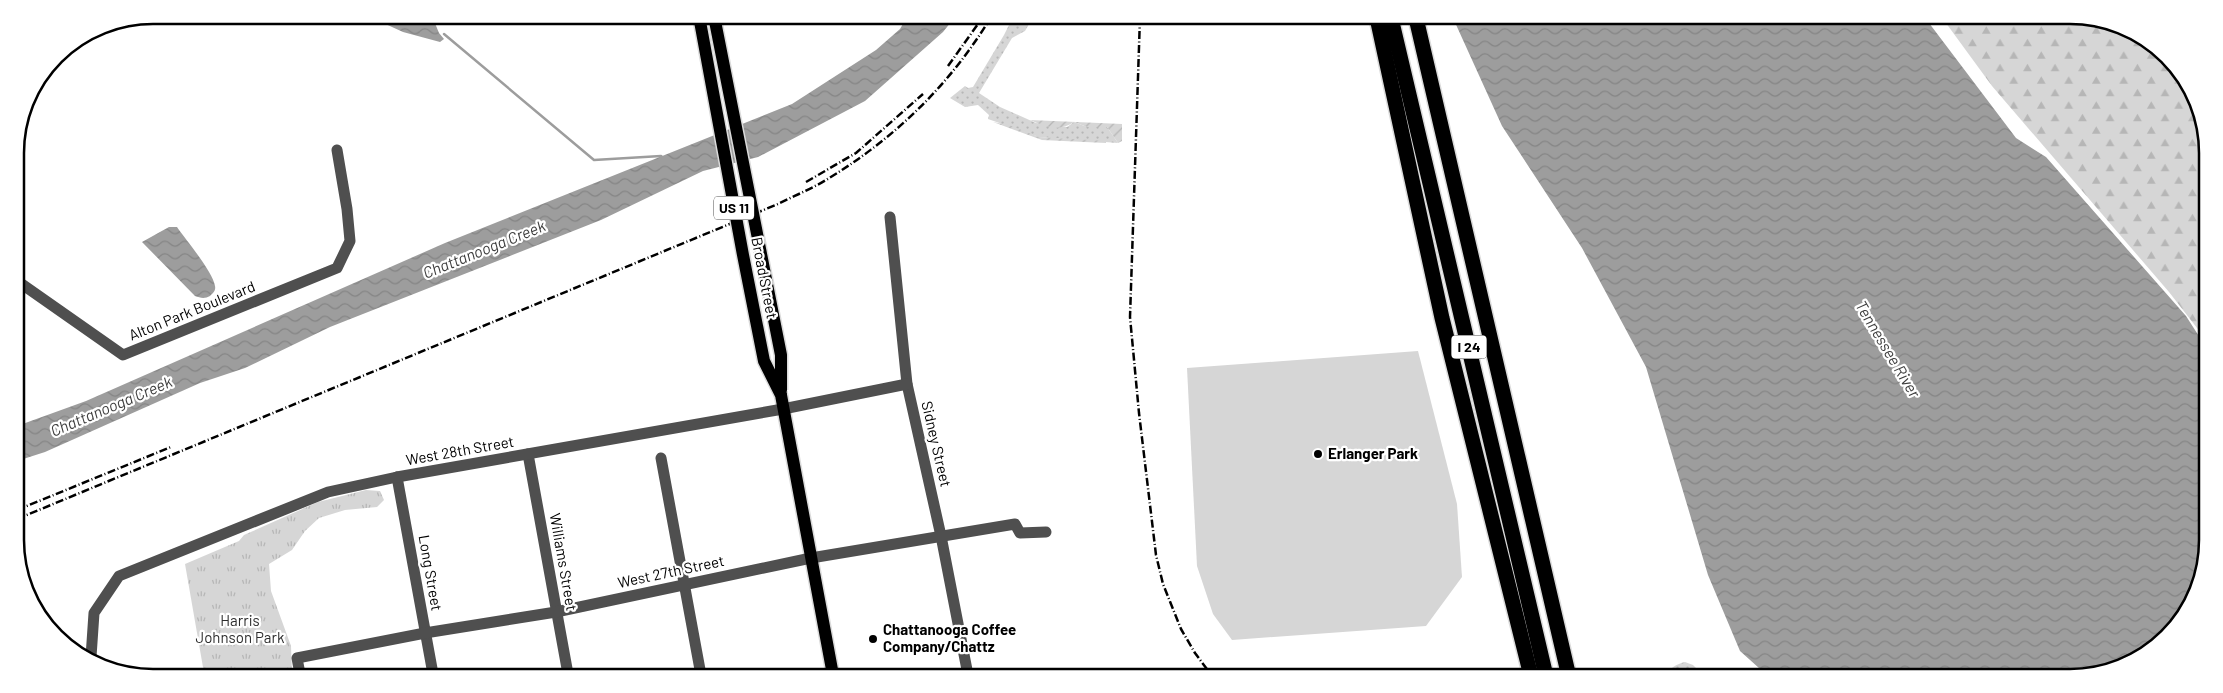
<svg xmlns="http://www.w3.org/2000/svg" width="2223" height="693" font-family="Barlow,sans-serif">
<defs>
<pattern id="grass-dots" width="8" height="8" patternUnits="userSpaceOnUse" patternTransform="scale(1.25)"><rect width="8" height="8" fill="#d6d6d6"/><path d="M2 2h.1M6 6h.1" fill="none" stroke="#b6b6b6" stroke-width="1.8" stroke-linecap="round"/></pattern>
<pattern id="forest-firs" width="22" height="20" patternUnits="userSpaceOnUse" patternTransform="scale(1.25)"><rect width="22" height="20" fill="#d6d6d6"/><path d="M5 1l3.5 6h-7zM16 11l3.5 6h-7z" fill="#b6b6b6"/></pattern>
<pattern id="park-tufts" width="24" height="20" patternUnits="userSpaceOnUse" patternTransform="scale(1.25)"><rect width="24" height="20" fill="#d6d6d6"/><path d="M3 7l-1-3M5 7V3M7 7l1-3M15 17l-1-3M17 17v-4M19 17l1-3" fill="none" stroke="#b6b6b6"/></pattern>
<pattern id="garden-furrows" width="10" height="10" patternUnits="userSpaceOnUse" patternTransform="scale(1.25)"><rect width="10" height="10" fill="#d6d6d6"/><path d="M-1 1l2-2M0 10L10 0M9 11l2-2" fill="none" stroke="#b6b6b6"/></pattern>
<pattern id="water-waves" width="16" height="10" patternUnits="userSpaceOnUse" patternTransform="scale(1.25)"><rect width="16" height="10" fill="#9d9d9d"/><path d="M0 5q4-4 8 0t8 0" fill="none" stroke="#858585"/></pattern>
</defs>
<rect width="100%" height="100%" fill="#fff"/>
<g fill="url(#grass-dots)">
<polygon points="1013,17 1033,17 1025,31 1012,38 979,93 1000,107 1036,123 1067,127 1074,122 1087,127 1107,127 1118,143 1039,137 988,119 989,115 978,105 965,107 950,98 965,86 968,88 973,87 1004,35"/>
<path d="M1685,662L1693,665L1705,677H1666C1668,668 1677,664 1685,662Z"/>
</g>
<polygon fill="url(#forest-firs)" points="1943,19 2106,20 2174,62 2205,126 2204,337 2169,292 1992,86"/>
<polygon fill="url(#park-tufts)" points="366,490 380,491 384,500 377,507 345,510 319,518 305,531 292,550 269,564 271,591 291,646 292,674 204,673 185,564 239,541 244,535 318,502"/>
<g fill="url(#garden-furrows)">
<path d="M1030,120L1122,124V141L1118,143L1107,127H1087L1074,122C1060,132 1046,127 1030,120Z"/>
<polygon points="993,122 1009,125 1039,137 1106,141 1106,143 1042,140"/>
</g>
<polygon fill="#d6d6d6" points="1418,351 1457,504 1462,577 1426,626 1232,640 1213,614 1197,566 1187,368"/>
<g fill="url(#water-waves)">
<polygon points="368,16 432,16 439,33 444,39 440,42 403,32"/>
<polygon points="907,17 955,17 943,32 865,101 758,157 703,171 601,220 330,327 245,368 200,383 45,452 17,461 17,426 86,401 445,243 792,104 876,50 900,29"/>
<polygon points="1453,18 1926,19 2016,138 2046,157 2186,316 2204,344 2203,576 2185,616 2154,649 2079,678 1769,677 1740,651 1708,575 1646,367 1582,248 1502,126"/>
<path d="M169,227H177C186,240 213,272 215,286C216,291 213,293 210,296C205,299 200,298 195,296L142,242Z"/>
</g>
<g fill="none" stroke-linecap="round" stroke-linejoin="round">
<polyline stroke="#9d9d9d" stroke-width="2.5" points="444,34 594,160 661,156 663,158"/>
<g stroke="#dbdbdb" stroke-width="15">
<polyline id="major" points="781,395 833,675"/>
</g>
<g stroke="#dbdbdb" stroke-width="18">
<g id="highway">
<polyline points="1377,18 1442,318 1531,676"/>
<polyline points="1391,18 1546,676"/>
<polyline points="1416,18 1569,677"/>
</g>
</g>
<g stroke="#4f4f4f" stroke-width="11">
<polyline points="491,16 522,19 535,16"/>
<polyline points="890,217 907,384 941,536 968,675"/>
<polyline points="16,280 123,355 337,268 350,241 347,209 337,150"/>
<polyline points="528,454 568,674"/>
<polyline points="661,458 701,675"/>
<polyline points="397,477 433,674"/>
<polyline points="91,657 94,613 119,576 328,492 397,477 783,409 907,384"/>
<polyline points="300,674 297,658 425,633 556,612 811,558 1015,524 1020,533 1046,532"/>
</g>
<use href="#major" stroke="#000" stroke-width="12"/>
<use href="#highway" stroke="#000" stroke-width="15"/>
<g stroke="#000" stroke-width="2.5" stroke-dasharray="8 2.5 1 2.5" stroke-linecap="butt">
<polyline points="1140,17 1130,317 1139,413 1156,555 1163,584 1181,629 1195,653 1212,676"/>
<polyline points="948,66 983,17"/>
<polyline points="806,182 856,153 923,94"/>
<polyline points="17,510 171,447"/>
<path d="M17,519L778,204C794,196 811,189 826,180C894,139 950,85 991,17"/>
</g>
<g stroke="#dbdbdb" stroke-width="15" stroke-linecap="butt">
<g id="major-bridge">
<polyline points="699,16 743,255 764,361 781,395"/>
<polyline points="714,16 781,355 781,390"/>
</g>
</g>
<use href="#major-bridge" stroke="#000" stroke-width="12"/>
</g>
<g fill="#000" stroke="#fff" stroke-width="2">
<circle cx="1318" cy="454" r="5"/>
<circle cx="873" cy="639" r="5"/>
</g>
<g text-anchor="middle" stroke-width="4.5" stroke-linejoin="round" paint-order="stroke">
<g fill="#fff" stroke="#4c4c4c" stroke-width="1">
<rect x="714" y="196.5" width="40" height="23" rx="4"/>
<rect x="1451.5" y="335.5" width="35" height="23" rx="4"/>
</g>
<g font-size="14" font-weight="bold" fill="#000">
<text x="734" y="213">US 11</text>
<text x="1469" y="352">I 24</text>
</g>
<g font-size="15" fill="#000" stroke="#fff">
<text transform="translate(764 278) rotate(79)" y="5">Broad Street</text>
<text transform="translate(192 311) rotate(-22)" y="5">Alton Park Boulevard</text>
<text transform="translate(936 444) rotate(77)" y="5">Sidney Street</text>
<text transform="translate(460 451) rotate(-10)" y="5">West 28th Street</text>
<text transform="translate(563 562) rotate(80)" y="5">Williams Street</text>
<text transform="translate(671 572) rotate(-12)" y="5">West 27th Street</text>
<text transform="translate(430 573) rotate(80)" y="5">Long Street</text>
</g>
<g font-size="15" font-weight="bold" fill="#000" stroke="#fff" text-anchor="start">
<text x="1328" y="459">Erlanger Park</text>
<text x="883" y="635">Chattanooga Coffee<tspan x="883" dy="17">Company/Chattz</tspan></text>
</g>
<g font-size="15" fill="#2d2d2d" stroke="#fff">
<text x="240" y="626">Harris<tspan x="240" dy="17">Johnson Park</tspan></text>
</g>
<g font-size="16" font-style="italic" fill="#3e3e3e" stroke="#fff">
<text transform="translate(484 249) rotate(-22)" y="6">Chattanooga Creek</text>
<text transform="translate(1888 349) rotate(59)" y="6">Tennessee River</text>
<text transform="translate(111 406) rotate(-23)" y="6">Chattanooga Creek</text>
</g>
</g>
<path d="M0 0H2223V693H0ZM153 24H2070A129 129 0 0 1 2199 153V540A129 129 0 0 1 2070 669H153A129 129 0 0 1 24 540V153A129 129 0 0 1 153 24Z" fill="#fff" fill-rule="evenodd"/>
<path fill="none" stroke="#000" stroke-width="2.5" d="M153 24H2070A129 129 0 0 1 2199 153V540A129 129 0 0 1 2070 669H153A129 129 0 0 1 24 540V153A129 129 0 0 1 153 24Z"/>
</svg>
